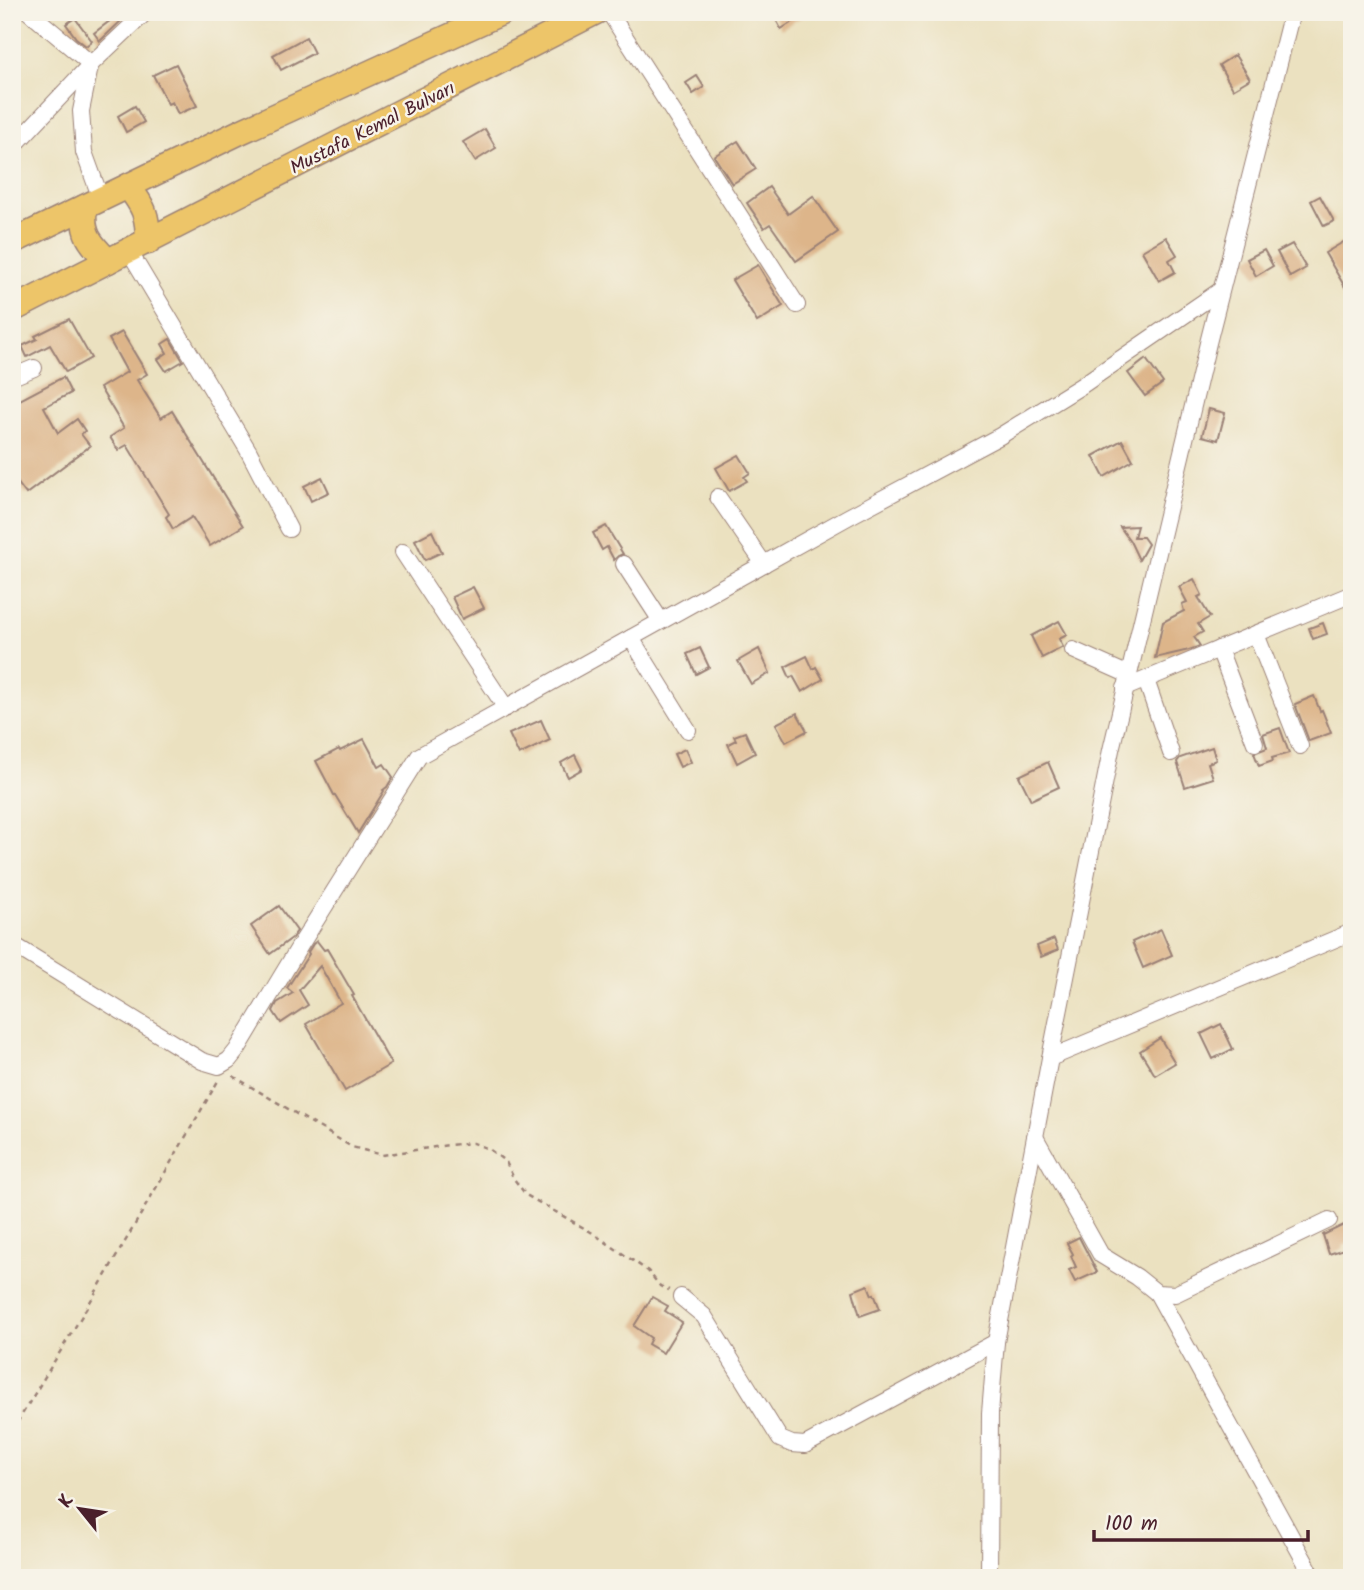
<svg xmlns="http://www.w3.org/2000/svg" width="1364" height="1590" font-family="Kalam,sans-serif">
<rect width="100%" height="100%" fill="#f7f3e8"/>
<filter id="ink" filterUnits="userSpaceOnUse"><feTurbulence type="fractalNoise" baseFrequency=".0143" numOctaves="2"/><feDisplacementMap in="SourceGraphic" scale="14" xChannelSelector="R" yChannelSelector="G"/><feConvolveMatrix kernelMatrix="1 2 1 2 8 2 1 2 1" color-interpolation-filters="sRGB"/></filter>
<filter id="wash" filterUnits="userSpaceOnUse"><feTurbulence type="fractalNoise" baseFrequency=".00686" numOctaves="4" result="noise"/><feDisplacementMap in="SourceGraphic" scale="28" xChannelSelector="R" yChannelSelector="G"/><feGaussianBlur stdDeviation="1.57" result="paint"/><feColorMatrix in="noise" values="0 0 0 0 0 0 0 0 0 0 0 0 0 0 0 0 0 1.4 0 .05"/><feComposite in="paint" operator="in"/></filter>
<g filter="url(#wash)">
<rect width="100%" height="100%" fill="#ebe1c0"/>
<g id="blocks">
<g fill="#ddb58a">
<polygon points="772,12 809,12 781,29"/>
<polygon points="119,14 123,19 100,41 94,33"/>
<polygon points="75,18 92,41 86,46 76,38 66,24"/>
<polygon points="306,37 314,53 281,70 273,55"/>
<polygon points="1235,55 1250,79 1233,89 1219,65"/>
<polygon points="176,64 197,106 178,114 172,102 168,104 153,75"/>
<polygon points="697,76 704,87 693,94 686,83"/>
<polygon points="135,106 144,122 126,132 118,116"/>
<polygon points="485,129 496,148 475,161 463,142"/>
<polygon points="738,141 756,169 732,184 714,156"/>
<polygon points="769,187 788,214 813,196 838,232 796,261 770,224 764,228 747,203"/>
<polygon points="1320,196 1334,221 1324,226 1311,201"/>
<polygon points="1166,237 1177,255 1169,260 1175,272 1159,281 1142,251"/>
<polygon points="1345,241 1352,252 1352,299 1325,253"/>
<polygon points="1292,244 1306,268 1290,277 1277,252"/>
<polygon points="1264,250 1273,266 1256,276 1247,259"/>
<polygon points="758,265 783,306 757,322 732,280"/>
<polygon points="69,319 91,358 66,372 50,345 27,357 22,346 37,339 35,336"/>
<polygon points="122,332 147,374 137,380 161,418 172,411 243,526 210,546 192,517 173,529 166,517 169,514 127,445 118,450 110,437 124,428 100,388 127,372 109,339"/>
<polygon points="170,339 183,361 166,371 158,359 167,353 162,344"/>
<polygon points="1146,359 1163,383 1145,396 1128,373"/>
<polygon points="63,377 71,393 44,407 58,433 77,419 85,431 81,434 90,446 26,494 12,475 12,439 18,435 12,424 12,404"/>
<polygon points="1209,409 1225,413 1218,440 1202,436"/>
<polygon points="1122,440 1133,460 1104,477 1093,456"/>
<polygon points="739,455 750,473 744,477 747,481 729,491 716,468"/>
<polygon points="322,477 329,492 311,501 304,486"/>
<polygon points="606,526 623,554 618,556 614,560 607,547 602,550 593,533"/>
<polygon points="1137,526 1134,537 1143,537 1148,544 1139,560 1130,541 1120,527"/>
<polygon points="432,531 442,552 425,560 415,540"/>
<polygon points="1194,579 1202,595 1198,597 1210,617 1198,624 1203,632 1194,637 1200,646 1189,650 1155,658 1163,622 1184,611 1182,604 1187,602 1179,587"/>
<polygon points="473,587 484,608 462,619 452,597"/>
<polygon points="1059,621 1067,635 1059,639 1063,647 1042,658 1031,636"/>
<polygon points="1323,623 1327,634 1313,639 1309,628"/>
<polygon points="700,648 709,667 696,674 687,654"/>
<polygon points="759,649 770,673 751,684 738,661"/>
<polygon points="807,656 813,669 816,667 823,679 802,692 793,676 790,678 785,667"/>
<polygon points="1314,696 1320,711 1322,710 1331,733 1309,741 1295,704"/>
<polygon points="797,713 807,731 786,742 776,724"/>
<polygon points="541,720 550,740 519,755 509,734"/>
<polygon points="1280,728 1289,753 1272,758 1273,761 1259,766 1254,753 1267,748 1263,734"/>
<polygon points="745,732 755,753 737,763 728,744 736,740 734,736"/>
<polygon points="364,739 379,767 384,764 393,777 387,787 383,790 384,791 358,833 335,795 334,795 316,761 339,749 340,751"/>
<polygon points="1212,747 1216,760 1208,763 1213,778 1185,787 1177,762 1180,758"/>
<polygon points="685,749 691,762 680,767 674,754"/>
<polygon points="575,755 582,769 568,777 561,763"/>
<polygon points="1048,762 1059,787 1031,800 1019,776"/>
<polygon points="279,906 297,931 292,938 270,954 251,926"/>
<polygon points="1161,929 1172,955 1143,968 1132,942"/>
<polygon points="1054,939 1058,950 1041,957 1037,946"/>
<polygon points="317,941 324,950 327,949 354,995 352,996 391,1064 345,1091 306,1024 341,1003 320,966 299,990 308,1005 281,1023 273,1011 277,1003 293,993 287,988 309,954 308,952 313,944"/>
<polygon points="1221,1024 1233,1049 1213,1059 1201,1034"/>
<polygon points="1160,1038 1175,1063 1155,1075 1140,1051"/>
<polygon points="1352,1221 1352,1242 1343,1246 1344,1249 1329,1254 1323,1235"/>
<polygon points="1079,1237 1097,1272 1075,1282 1069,1270 1076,1267 1071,1256 1073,1254 1067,1243"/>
<polygon points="868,1285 872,1295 874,1294 880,1309 860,1316 853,1291"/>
<polygon points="652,1297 668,1306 665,1311 682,1322 663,1353 648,1344 651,1338 634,1326"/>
</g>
</g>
</g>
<g filter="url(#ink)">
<use href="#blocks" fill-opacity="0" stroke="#9a8076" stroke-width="2"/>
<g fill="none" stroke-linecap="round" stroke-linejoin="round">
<g stroke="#9a8076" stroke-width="18">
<g id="minor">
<polyline points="29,12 91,64"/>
<polyline points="609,12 797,305"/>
<polyline points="90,67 81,111 84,152 101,199"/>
<polyline points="12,148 91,64 146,12"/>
<polyline points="129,251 248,450 289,529"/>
<polyline points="12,377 34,368"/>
<polyline points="718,497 764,564"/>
<polyline points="403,552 506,708"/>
<polyline points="624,564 661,621"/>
<polyline points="1256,634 1300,746"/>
<polyline points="631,638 688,730"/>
<polyline points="1219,649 1255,743"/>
<polyline points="1073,650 1129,675"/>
<polyline points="1146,680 1171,753"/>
<polyline points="1125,688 1352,594"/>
<polyline points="12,944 202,1061 219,1066 229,1060 237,1050 301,944 419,756 848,517 1000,436 1081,386 1221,290"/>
<polyline points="1050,1058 1111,750 1208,343 1292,12"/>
<polyline points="1035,1137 1101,1255 1137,1277 1157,1293 1175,1294 1329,1220"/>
<polyline points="1157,1293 1314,1578"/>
<polyline points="681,1297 704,1316 780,1439 792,1444 805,1445 996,1342 990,1413 989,1578"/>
<polyline points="996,1342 1050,1058 1352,932"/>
</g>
</g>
<g stroke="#9a8076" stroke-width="27">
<g id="highway">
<path d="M128,186C144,207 148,215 148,242"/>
<path d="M85,207C81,233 90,243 108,261"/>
<polyline points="12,242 240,132 503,12"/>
<polyline points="12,310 596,12"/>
</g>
</g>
<g stroke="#9a8076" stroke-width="2.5" stroke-dasharray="5 5" stroke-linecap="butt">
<polyline points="233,1076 352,1147 382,1155 449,1145 473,1143 489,1149 506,1162 514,1179 526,1195 591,1232 648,1271 660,1286 669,1290"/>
<polyline points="12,1431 86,1309 218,1081"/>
</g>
<use href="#minor" stroke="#fff" stroke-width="16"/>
<use href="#highway" stroke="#edc569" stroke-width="24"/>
</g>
</g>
<g text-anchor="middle" stroke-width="5" stroke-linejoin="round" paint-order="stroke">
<g font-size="19" fill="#4a1f2b" stroke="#f7f3e8">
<text transform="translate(372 127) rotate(-27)" y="7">Mustafa Kemal Bulvarı</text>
</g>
</g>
<rect width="1364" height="1590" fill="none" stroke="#f7f3e8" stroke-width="42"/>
<g transform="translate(80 1509) rotate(300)" stroke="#f7f3e8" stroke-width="5" paint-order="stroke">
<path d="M0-5L12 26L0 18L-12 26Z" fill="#4a1f2b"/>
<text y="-10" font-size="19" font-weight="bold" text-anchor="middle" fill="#4a1f2b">K</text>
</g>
<path d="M1094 1530v10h214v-10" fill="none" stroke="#4a1f2b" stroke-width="3.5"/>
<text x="1105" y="1530" font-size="21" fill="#4a1f2b" stroke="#f7f3e8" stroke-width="5" paint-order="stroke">100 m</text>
</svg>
